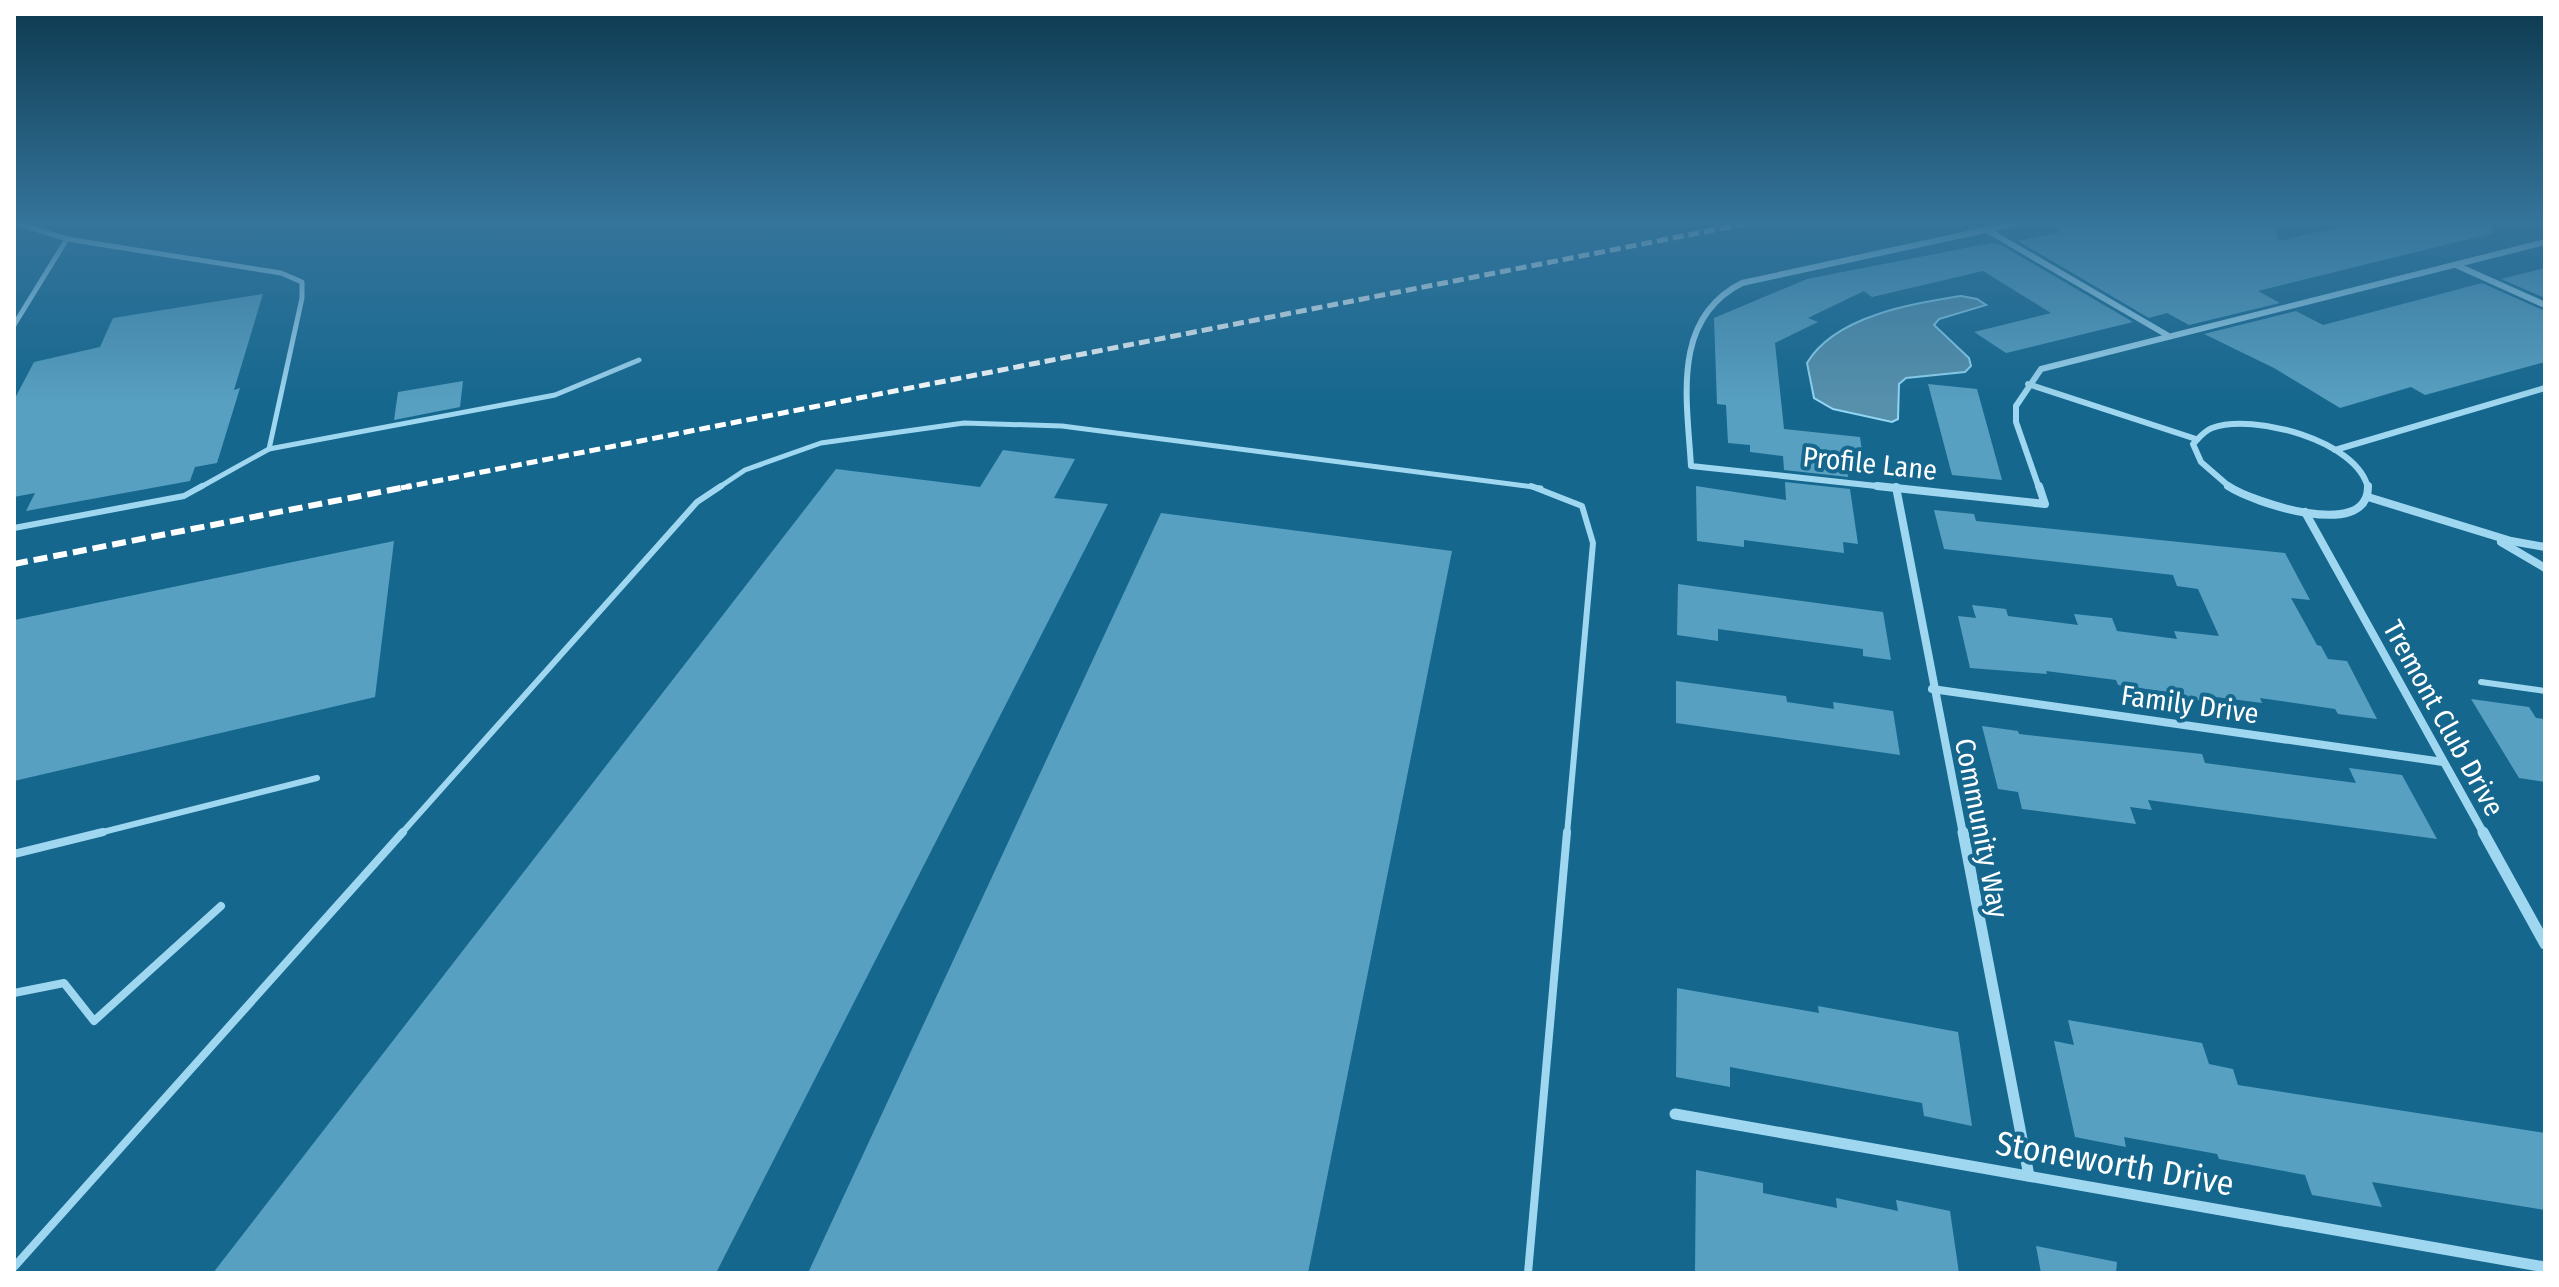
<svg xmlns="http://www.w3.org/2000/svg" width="2559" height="1287" font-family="'Fira Sans Condensed',sans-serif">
<rect width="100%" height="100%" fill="#15678e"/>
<path fill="#5690ab" stroke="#92d6f3" stroke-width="2" d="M1961,296L1977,299L1986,305L1939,319L1934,325L1969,358L1971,366L1965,372L1906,378L1899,384L1898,419L1892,422L1833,409L1814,398L1807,363C1835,316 1911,304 1961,296Z"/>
<g fill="#58a0c1">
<polygon points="2047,224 2276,224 2278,241 2355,224 2492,224 2493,233 2258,291 2280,303 2189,325 2167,313 2149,318 2018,241 2061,232"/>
<polygon points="1991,243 2001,245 2133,322 2006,353 1974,332 2051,313 1983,271 1872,297 1864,291 1808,318 1818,322 1775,343 1784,429 1860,437 1864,465 1846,463 1848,477 1784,470 1783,456 1750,452 1750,445 1728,443 1726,405 1717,404 1714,318 1807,279"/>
<polygon points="2545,268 2545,298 2501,279"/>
<polygon points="2482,283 2545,311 2545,362 2425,395 2411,387 2340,408 2274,368 2204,334 2296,311 2323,325"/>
<polygon points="263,294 234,390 240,388 217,463 195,467 190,481 26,511 35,493 14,497 14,400 34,362 100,347 113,318"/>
<polygon points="463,381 460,407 394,420 398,392"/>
<polygon points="1928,384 1977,389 2002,480 1952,475"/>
<polygon points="1003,450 1075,459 1054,498 1108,504 716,1273 213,1273 836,469 980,487"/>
<polygon points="1785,482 1850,489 1858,544 1843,542 1844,553 1744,540 1744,547 1697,541 1696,486 1786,500"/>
<polygon points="1934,510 1974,514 1976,521 2285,553 2310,600 2291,598 2317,645 2321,646 2328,659 2347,661 2377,719 2338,714 2335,709 2260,698 2262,703 2216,697 2218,703 2183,698 2182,694 2118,685 2116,680 2046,671 2047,674 1970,668 1958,616 1976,618 1972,605 2006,609 2008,616 2078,625 2074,614 2112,618 2117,631 2177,639 2174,631 2219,636 2198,589 2177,586 2173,575 1944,549"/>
<polygon points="1161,513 1452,551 1308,1273 808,1273"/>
<polygon points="394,541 375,697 14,781 14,620"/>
<polygon points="1678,584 1883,612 1891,660 1863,656 1863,649 1718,629 1718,641 1677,635"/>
<polygon points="1676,681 1786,696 1787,702 1834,709 1833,702 1893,711 1900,755 1676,723"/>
<polygon points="2471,699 2529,707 2536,718 2545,719 2545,782 2519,778"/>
<polygon points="1982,726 2018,731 2019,734 2202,754 2205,763 2356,783 2349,768 2402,775 2437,839 2148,800 2152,810 2130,807 2136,824 2022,809 2018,792 1998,789"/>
<polygon points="1677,988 1819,1013 1818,1006 1958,1032 1972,1126 1924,1116 1922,1103 1730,1067 1730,1087 1676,1077"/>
<polygon points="2068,1020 2202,1043 2209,1064 2233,1069 2238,1085 2545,1133 2545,1210 2372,1182 2382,1207 2312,1195 2305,1175 2219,1159 2217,1154 2124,1137 2126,1147 2075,1137 2054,1041 2074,1045"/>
<polygon points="1696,1170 1763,1183 1763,1193 1837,1208 1836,1198 1898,1211 1896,1200 1950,1211 1959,1273 1695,1273"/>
<polygon points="2036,1246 2117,1262 2116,1273 2041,1273"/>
</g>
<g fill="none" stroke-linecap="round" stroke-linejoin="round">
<g stroke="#a0d7f0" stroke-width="5">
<polyline points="67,239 281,273 302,282 302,298 269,449 555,395 639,360"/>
<polyline points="14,325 67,239 19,224"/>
<polyline points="199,488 269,449"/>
<polyline points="718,488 745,470 821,443 964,423 1062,426 1541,488"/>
</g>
<g stroke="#a0d7f0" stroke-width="6">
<polyline points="1531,486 1582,506 1593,543 1567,834"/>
<polyline points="14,528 184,496 202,486"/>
<polyline points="2481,682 2545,691"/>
<polyline points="95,834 317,778"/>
<polyline points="401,834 697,502 721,486"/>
</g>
<g stroke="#a0d7f0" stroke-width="8">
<polyline points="14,854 103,832"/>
<polyline points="14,993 64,983 94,1021 221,906"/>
<polyline points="14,1267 403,832"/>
<polyline points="1528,1273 1567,832"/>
</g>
<g stroke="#a0d7f0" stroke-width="6">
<polyline points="1987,230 2167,335"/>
<polyline points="2456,265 2545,305"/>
<polyline points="2028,384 2196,439"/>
<polyline points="2335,450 2545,388"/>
<path d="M1895,488L1691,466C1687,399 1671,319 1742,283L2013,224"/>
<polyline points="2039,488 2016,422 2016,406 2041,369 2545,242"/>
<path d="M2231,488L2201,462L2193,444C2199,438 2204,431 2212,428C2253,413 2357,440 2368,488"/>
</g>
<g stroke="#a0d7f0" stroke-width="8">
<polyline points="1877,486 2045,504 2039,486"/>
<path d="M2228,486C2252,502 2369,542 2368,486"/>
<polyline points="1896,487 1963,834"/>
<polyline points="2368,497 2511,541 2545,547"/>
<polyline points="2305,512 2484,834"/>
<polyline points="2501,542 2545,568"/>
<polyline points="1932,689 2443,762"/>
</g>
<g stroke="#a0d7f0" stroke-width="11">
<polyline points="1963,832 2029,1176"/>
<polyline points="2483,832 2545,944"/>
<polyline points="1675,1114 2545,1267"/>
</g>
<polyline stroke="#fff" stroke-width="5" stroke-dasharray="11 5" stroke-linecap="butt" points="401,488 1744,224"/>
<polyline stroke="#fff" stroke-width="6" stroke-dasharray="14 6" stroke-linecap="butt" points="14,564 411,486"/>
</g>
<linearGradient id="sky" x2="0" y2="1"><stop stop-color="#0c394e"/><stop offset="0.55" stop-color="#35749b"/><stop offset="1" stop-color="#35749b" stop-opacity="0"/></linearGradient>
<rect width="2559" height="404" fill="url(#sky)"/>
<g text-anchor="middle" stroke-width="8" stroke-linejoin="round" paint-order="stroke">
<g font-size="28" fill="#fff" stroke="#15678e">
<text transform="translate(1870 463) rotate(6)" y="10">Profile Lane</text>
<text transform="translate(2190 704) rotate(8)" y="10">Family Drive</text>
<text transform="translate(2444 718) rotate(61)" y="10">Tremont Club Drive</text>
<text transform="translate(1982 828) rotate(79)" y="10">Community Way</text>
</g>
<g font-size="34" fill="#fff" stroke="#15678e">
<text transform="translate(2115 1163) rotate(10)" y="12">Stoneworth Drive</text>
</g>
</g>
<rect width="2559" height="1287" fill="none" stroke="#ffffff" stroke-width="32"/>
</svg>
